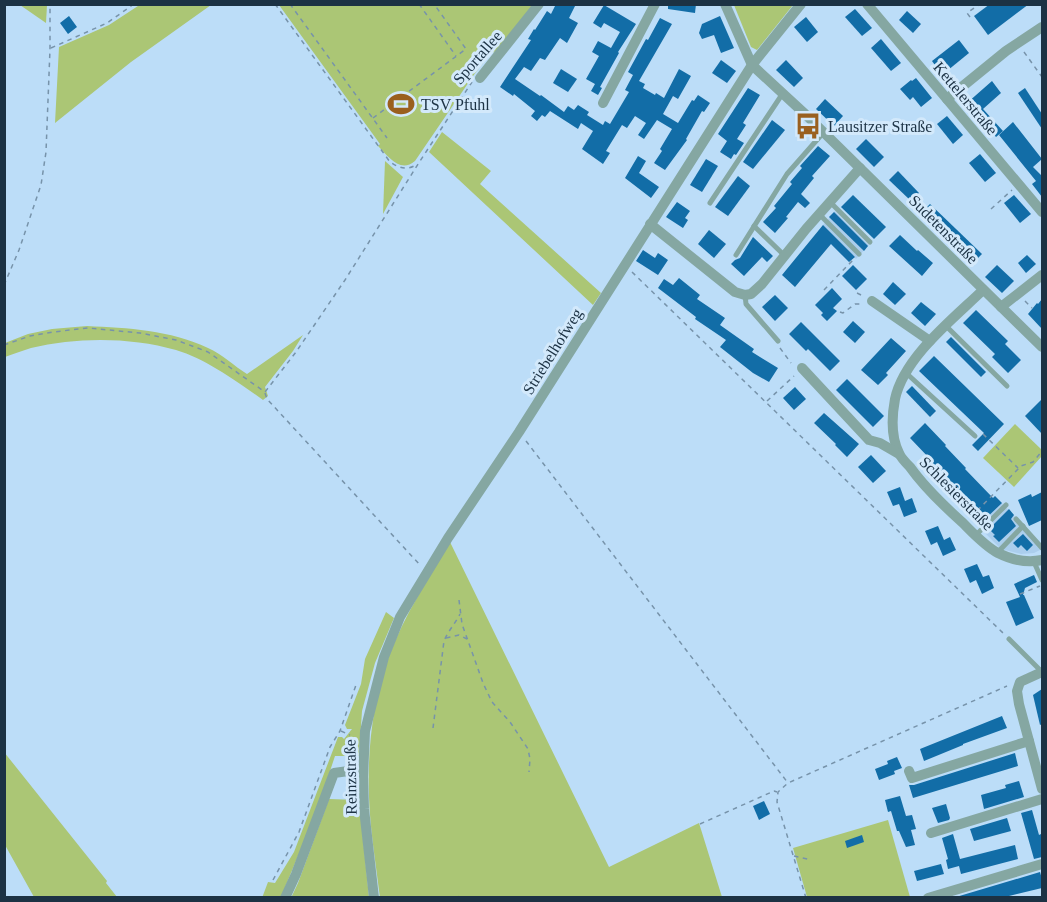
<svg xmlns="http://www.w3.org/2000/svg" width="1047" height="902" font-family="'Times New Roman',serif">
<rect width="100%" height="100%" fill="#bcddf8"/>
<g fill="#abceed">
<polygon points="835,211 869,245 856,259 854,257 849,262 818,231"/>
<polygon points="995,496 1042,545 1042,549 1034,553 1021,554 1001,549 972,520"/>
</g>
<g fill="#abc675">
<polygon points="141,4 211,5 131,62 55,123 59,47 109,25"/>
<polygon points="20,5 47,5 46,23"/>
<path d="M279,5H534L500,49L490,54L473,76L415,161C400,174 388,156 378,146L380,144Z"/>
<polygon points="734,5 793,5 757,50 751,47"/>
<polygon points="442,132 491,171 480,184 601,293 593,305 429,152"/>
<polygon points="385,161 403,177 383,214"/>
<path d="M87,326C128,328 170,330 208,348C222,354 234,366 247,374L303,335L293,351L265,387L268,396L263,400C238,382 206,359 176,350C130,337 77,337 31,348C22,351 13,354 5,357V343L28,334L52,329Z"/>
<polygon points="1015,424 1042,450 1042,456 1014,487 983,458"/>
<path d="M450,542L609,867L699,823L722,897L380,898C376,864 370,830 369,797C367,751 373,699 389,656C404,616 428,579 450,542Z"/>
<polygon points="386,612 394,618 375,663 362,711 359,756 335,756 317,810 281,897 262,898 268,882 275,883 294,852 338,737 342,737 344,739 352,729 347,729 345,725 361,684 365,659"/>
<polygon points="4,752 107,881 106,883 117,897 34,897 5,845"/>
<polygon points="329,799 359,800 369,897 291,898 298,883"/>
<polygon points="888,820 910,897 807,897 793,848"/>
</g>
<g fill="#126da7">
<polygon points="556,4 576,4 569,18 578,23 567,43 560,38 545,60 540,58 531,71 524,67 515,79 540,96 541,95 564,112 568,106 574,110 578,105 589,112 587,115 603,125 605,121 610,124 629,92 625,90 633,75 628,72 646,39 648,40 660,18 672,24 639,81 645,84 643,88 655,95 656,93 664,98 679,69 691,76 678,99 673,96 663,114 678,123 692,100 694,101 698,95 710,103 704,112 702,111 686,139 687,140 665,170 654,163 662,151 660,149 672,129 657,120 644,139 638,135 646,123 635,116 627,128 622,125 606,151 610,153 603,164 582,149 593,131 581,123 578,129 550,111 545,117 542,115 537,121 531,116 535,111 514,94 513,96 500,87 531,40 528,39 534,29 535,30 547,11 551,14"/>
<polygon points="668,4 696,4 695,13 668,9"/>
<polygon points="990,4 1029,4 988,35 974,16"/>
<polygon points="604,5 636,24 618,52 619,53 600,87 602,88 598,95 591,91 595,84 586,79 599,56 592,52 598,41 611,48 620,32 604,23 601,28 593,23"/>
<polygon points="855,9 872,28 862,36 845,17"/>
<polygon points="907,11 921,24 913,33 899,20"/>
<polygon points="69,16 77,27 68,34 60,23"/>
<polygon points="720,16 734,48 721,53 714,35 702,39 699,33 702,24"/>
<polygon points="806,17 818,32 807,42 794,27"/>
<polygon points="881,39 901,63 891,71 871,48"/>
<polygon points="959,40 969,53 942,75 932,61"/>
<polygon points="721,60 736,71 727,83 712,73"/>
<polygon points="786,60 803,78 794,87 776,70"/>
<polygon points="561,69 577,79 568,92 553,83"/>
<polygon points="916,78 932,98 921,107 913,97 910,100 900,89 911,80 912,81"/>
<polygon points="992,81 1001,93 983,109 1003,131 996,137 967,103"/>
<polygon points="748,88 760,95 743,123 746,125 737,139 744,143 736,155 734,154 731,159 720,152 727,141 718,134"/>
<polygon points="1025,88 1042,114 1042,129 1018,93"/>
<polygon points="825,99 843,116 834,126 816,109"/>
<polygon points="947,116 963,135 953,144 937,124"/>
<polygon points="772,120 785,130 753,169 743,162"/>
<polygon points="1013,122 1042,159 1033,167 1042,176 1042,175 1042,197 1032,184 1036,181 999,135"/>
<polygon points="866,139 884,157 874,167 856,149"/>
<polygon points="818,146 830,156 812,176 814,178 801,194 810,203 805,208 798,202 786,217 788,218 775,233 763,222 776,208 774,206 792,184 790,182 802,168 800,166"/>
<polygon points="980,154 996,173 985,182 969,163"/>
<polygon points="638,156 646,161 639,173 659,187 651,198 625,178"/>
<polygon points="706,159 718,166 702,192 690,185"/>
<polygon points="898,171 919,193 911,201 889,180"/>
<polygon points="738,176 750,186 728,216 715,207"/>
<polygon points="853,195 886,227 874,239 841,207"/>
<polygon points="1014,195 1031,214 1020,223 1004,203"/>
<polygon points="677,202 690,211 685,218 688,220 683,228 666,217"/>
<polygon points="930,204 982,254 973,263 922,212"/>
<polygon points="834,212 868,246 864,251 830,218 829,217"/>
<polygon points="823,225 855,257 849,262 831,244 795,287 782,275"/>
<polygon points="709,230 726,244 714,258 698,244"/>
<polygon points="900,235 917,251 918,250 933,263 922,276 889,246"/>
<polygon points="753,237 773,256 767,262 762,257 744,276 731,264 735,260 740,258"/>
<polygon points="643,250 655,258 658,253 668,260 658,275 636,261"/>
<polygon points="1027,255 1036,264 1026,273 1018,263"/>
<polygon points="853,265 867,279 856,290 842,276"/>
<polygon points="997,265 1014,281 1002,293 985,277"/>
<polygon points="679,278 700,295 697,299 725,318 720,325 754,349 752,352 778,368 769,382 753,373 720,347 726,340 695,319 696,317 658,288 664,279 673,285"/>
<polygon points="893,282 906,294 895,305 883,294"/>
<polygon points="832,288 842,299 833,308 837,311 827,321 821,315 823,313 815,305"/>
<polygon points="775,295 788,308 775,321 762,307"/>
<polygon points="1042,299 1042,329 1028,314 1037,303 1038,304"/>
<polygon points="921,302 936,314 925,326 911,313"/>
<polygon points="976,310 1008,341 1005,344 1021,360 1008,373 992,357 995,354 963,323"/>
<polygon points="853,321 865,332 855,343 843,332"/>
<polygon points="801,322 840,361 830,371 808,349 806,351 789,334"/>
<polygon points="951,337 986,372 981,377 946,342"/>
<polygon points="891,338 906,351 886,373 888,375 878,385 861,370"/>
<polygon points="934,356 1004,424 978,451 972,445 984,433 919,371"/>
<polygon points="847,379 884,416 873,427 836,390"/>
<polygon points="912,386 936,411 930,417 906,392"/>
<polygon points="795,387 806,399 794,410 783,398"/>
<polygon points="1042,399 1042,434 1025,416"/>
<polygon points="824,413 859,444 847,457 835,445 836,444 814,423"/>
<polygon points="925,423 946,445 945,446 966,468 965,469 993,498 995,496 1002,503 982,522 976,516 978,514 949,484 951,483 929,461 931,460 910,438"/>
<polygon points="871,455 886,471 873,483 858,467"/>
<polygon points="900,487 905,501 912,498 917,512 904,517 899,504 893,506 887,492"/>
<polygon points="1042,492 1042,520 1029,526 1018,500 1031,494 1032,497"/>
<polygon points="1009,509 1014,515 1011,519 1016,526 999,542 993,536 995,535 989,529"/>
<polygon points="938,526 944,540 950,537 956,550 943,556 937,542 931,545 925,531"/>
<polygon points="1023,534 1033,545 1027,551 1021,545 1018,548 1013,543"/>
<polygon points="977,564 983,577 989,575 994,588 982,594 976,580 970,583 964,569"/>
<polygon points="1034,575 1037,582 1025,588 1023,595 1024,595 1034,618 1016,626 1006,602 1020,597 1014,584"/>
<polygon points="1042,689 1042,724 1040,725 1033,695"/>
<polygon points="1002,716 1007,728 963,744 963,745 924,761 920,749"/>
<polygon points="1015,753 1018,766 913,798 909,785 914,785"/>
<polygon points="897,757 902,768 894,771 895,774 879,780 875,769 888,764 887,761"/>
<polygon points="1019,781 1024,797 984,809 981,795 1006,788 1005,785"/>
<polygon points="900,796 906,816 912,815 916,829 911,830 915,845 906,847 899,831 897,831 891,811 888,812 885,800"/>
<polygon points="764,801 770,814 759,820 753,806"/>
<polygon points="946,804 950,818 949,820 938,823 932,808"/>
<polygon points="1032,810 1039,835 1041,834 1042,841 1042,857 1034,859 1021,813"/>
<polygon points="1007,818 1011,831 974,841 970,829"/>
<polygon points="953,834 960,859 1015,845 1018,859 961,874 959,866 948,869 946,860 948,859 942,838"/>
<polygon points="862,835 864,842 847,848 845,841"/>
<polygon points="941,864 944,874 917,881 914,871"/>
<polygon points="1040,872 1042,879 1042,888 1005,897 956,897"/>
</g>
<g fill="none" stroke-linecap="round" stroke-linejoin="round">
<g stroke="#7793aa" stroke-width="1.5" stroke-dasharray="4.5 4.5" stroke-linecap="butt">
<path d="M275,4L390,162C399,168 408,171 417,164"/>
<polyline points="290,4 387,138"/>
<polyline points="419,4 456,56"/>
<polyline points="970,17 967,13 980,4"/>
<polyline points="51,48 107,23 134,4"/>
<polyline points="1024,52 1042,77"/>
<polyline points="373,118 466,49 434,4"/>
<polyline points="991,209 1012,190"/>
<polyline points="632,272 1003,633"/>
<polyline points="4,285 19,250 41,185 46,152 50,49 50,4"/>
<polyline points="824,290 853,260"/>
<polyline points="857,293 863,296"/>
<polyline points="1025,301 1032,308"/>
<polyline points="840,312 843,313 855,304 863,304"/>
<polyline points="4,345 30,336 53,332 88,328 140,333 176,340 208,352 265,392 296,352 345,280 420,161 472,82"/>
<polyline points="780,348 791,363"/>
<polyline points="265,393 267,399 420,565"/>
<polyline points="767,401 794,376"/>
<polyline points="983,434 1018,468"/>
<polyline points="526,441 788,783"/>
<polyline points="932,479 938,473"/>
<polyline points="955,502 959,497"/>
<polyline points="971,517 1021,466 1033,462 1042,451"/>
<polyline points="1020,594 1040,586"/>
<polyline points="459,600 462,624 483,683 492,702 510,722 528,749 530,759 529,772"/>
<polyline points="446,638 459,635 467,639"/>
<path d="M433,728L444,641C448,631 455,624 460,614"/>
<polyline points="341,731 350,735"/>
<polyline points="700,824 774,791 777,792"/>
<polyline points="794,856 811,860"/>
<polyline points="273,880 299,832 330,747 340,731 356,685"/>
<polyline points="458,896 459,898"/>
<polyline points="806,898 777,802 778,792 788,783 1007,686"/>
</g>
<g stroke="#85a7a2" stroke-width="5">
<polyline points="830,202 870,242"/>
<polyline points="710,203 783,93"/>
<polyline points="819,214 859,254"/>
<polyline points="754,226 785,256"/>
<polyline points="736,255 787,174 823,133"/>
<polyline points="745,295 746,304 778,341"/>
<polyline points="946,326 1007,386"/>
<polyline points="905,372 975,436"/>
<polyline points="1016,519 1042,548"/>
<polyline points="976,535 1006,505"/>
<polyline points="998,552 1023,526"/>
<polyline points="1034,562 1042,580"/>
<polyline points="1009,639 1042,672"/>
</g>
<g stroke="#85a7a2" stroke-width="10">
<polyline points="725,4 752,65 805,114 1042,347"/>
<polyline points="867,4 1042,212"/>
<polyline points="480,78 539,4"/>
<polyline points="947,99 1006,51 1042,27"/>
<polyline points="603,103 655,4"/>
<polyline points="650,224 735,292 745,295 751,294 762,284 806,229 860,168"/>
<path d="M983,290C953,319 904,357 895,399C892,415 891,437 899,453C901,458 906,463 910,467C925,488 944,506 963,523C974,534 985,546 998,553C1012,560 1028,563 1042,560"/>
<polyline points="872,301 930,341"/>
<polyline points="1001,307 1042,275"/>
<polyline points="802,368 869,440 880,443 899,454"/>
<polyline points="1042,672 1020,682 1017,691 1019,704 1042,789"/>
<polyline points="909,771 912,778 1029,741"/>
<polyline points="931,833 1042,799"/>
<polyline points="285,898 296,874 334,773 363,769"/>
<polyline points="374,898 364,809 363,777 365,731 384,657 400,617 448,538 519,432 752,65 801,4"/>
<polyline points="928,898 1042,864"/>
</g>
</g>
<defs>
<g id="stadium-bare" transform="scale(2.07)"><path d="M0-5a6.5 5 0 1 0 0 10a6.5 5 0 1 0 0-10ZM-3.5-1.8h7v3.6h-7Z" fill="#9a601f" stroke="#d3e9fb" stroke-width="2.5" paint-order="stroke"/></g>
<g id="bus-bare" transform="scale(2.07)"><path d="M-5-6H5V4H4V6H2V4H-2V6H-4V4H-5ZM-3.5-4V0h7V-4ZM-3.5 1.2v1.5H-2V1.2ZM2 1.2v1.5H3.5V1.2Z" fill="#9a601f" stroke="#d3e9fb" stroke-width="2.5" paint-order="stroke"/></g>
</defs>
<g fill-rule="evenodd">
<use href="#stadium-bare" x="401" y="104"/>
<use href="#bus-bare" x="808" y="126"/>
</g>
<g text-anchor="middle" stroke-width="6" stroke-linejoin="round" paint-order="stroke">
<g font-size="16" fill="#1c3244" stroke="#d3e9fb">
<text transform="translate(477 57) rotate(-49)" y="6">Sportallee</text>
<text transform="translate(966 98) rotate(50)" y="6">Kettelerstraße</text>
<text transform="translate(944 229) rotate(45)" y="6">Sudetenstraße</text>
<text transform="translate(552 351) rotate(-58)" y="6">Striebelhofweg</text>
<text transform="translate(957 493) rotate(45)" y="6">Schlesierstraße</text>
<text transform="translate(350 777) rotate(-91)" y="6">Reinzstraße</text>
</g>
<g font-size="16" fill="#1c3244" stroke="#d3e9fb" text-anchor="start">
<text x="421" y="110">TSV Pfuhl</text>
<text x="828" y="132">Lausitzer Straße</text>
</g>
</g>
<rect width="1047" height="902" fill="none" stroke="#1c3244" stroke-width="12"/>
</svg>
